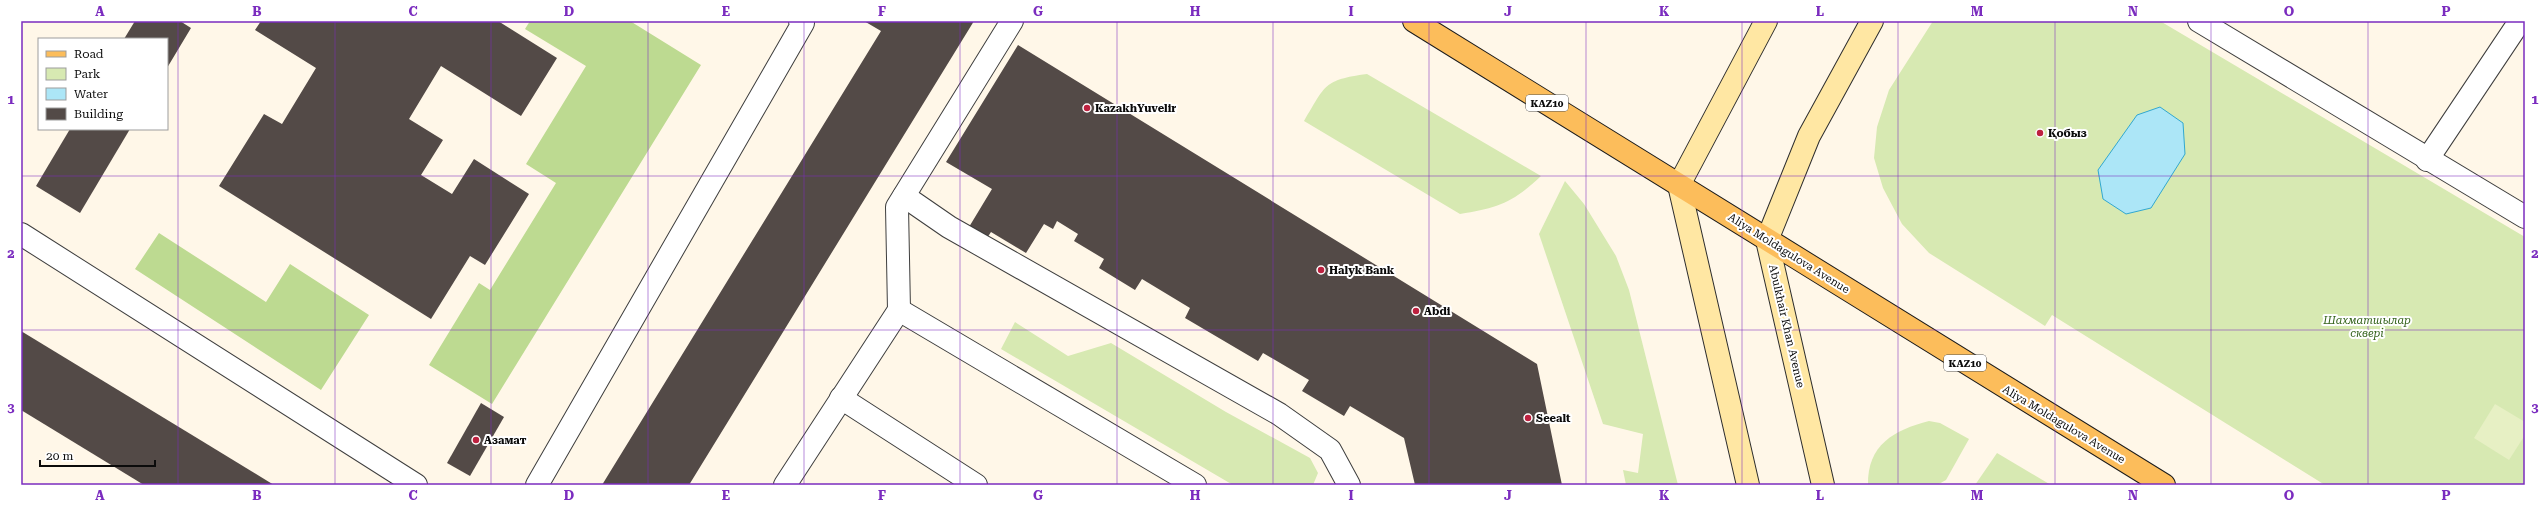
<svg xmlns="http://www.w3.org/2000/svg" width="2546" height="506" font-family="'Roboto Serif',serif">
<rect width="100%" height="100%" fill="#fff7e8"/>
<g fill="#d7e9b2">
<polygon points="1933,21 2160,21 2525,237 2525,485 2325,485 2052,315 2045,326 1929,253 1902,224 1883,188 1874,158 1877,127 1889,90"/>
<path d="M1367,74L1541,176C1513,203 1497,208 1460,214L1304,121C1326,85 1323,80 1367,74Z"/>
<polygon points="1565,181 1584,204 1616,256 1629,290 1678,485 1626,485 1623,470 1638,473 1643,434 1603,424 1539,234"/>
<polygon points="1015,322 1068,356 1111,343 1226,412 1310,458 1318,473 1313,485 1233,485 1001,349"/>
<path d="M1929,421L1940,423L1969,439L1946,480L1937,485H1868C1867,445 1894,430 1929,421Z"/>
<polygon points="1997,453 2051,485 1975,485"/>
</g>
<g fill="#bdda91">
<polygon points="530,21 630,21 701,65 492,404 429,365 479,283 490,290 556,183 526,164 586,66 525,29"/>
<polygon points="159,233 266,302 290,264 369,315 321,390 135,269"/>
</g>
<polygon fill="#e7f0c4" points="2495,404 2525,422 2525,435 2509,460 2474,438"/>
<polygon fill="#ace6f7" stroke="#31a8d0" points="2160,107 2183,123 2185,154 2151,208 2126,214 2103,199 2098,170 2137,115"/>
<g fill="#534a47">
<polygon points="135,21 180,21 191,28 167,68 167,39 124,39"/>
<polygon points="261,21 498,21 557,58 521,116 441,66 409,119 443,140 421,175 452,194 474,159 529,194 485,265 470,256 431,319 219,186 264,114 282,124 316,68 255,30"/>
<polygon points="864,21 974,21 689,485 602,485 881,31"/>
<polygon points="1018,45 1537,364 1562,485 1415,485 1404,438 1350,406 1344,416 1302,391 1309,380 1263,353 1258,361 1185,318 1190,308 1142,279 1135,290 1099,268 1104,259 1074,241 1078,234 1057,221 1053,229 1044,224 1026,253 991,232 987,238 969,227 992,189 946,162"/>
<polygon points="70,129 130,129 80,213 36,186"/>
<polygon points="21,331 197,438 274,485 144,485 21,410"/>
<polygon points="481,403 504,417 470,476 447,463"/>
</g>
<g fill="none" stroke-linecap="round" stroke-linejoin="round">
<g stroke="#3e3e3e" stroke-width="24">
<g id="lane">
<polyline points="2427,160 2520,21"/>
<polyline points="904,196 949,227 1279,414 1330,450 1349,485"/>
<polyline points="21,234 416,485"/>
<polyline points="899,310 1195,485"/>
<polyline points="841,398 976,485"/>
<polyline points="537,485 803,23 800,21"/>
<polyline points="785,485 899,310 897,207 1012,21"/>
</g>
</g>
<g stroke="#3e3e3e" stroke-width="24">
<polyline id="street" points="2199,21 2525,217"/>
</g>
<g stroke="#2d2d2d" stroke-width="24">
<g id="secondary">
<polyline points="1748,485 1679,185 1766,21"/>
<polyline points="1823,485 1767,240 1809,136 1872,21"/>
</g>
</g>
<g stroke="#1c1c1c" stroke-width="24">
<polyline id="primary" points="1414,21 2164,485"/>
</g>
<use href="#lane" stroke="#fff" stroke-width="22"/>
<use href="#street" stroke="#fff" stroke-width="22"/>
<use href="#secondary" stroke="#ffe7a3" stroke-width="22"/>
<use href="#primary" stroke="#fcbd5b" stroke-width="22"/>
</g>
<path fill="none" stroke="#7b2cbf" stroke-width="1" stroke-opacity="0.55" d="M178,21V485M335,21V485M491,21V485M648,21V485M804,21V485M960,21V485M1117,21V485M1273,21V485M1429,21V485M1586,21V485M1742,21V485M1898,21V485M2055,21V485M2211,21V485M2368,21V485M21,176H2525M21,330H2525"/>
<g fill="#bd213f" stroke="#fff" stroke-width="1.5">
<circle cx="1087" cy="108" r="4"/>
<circle cx="2040" cy="133" r="4"/>
<circle cx="1321" cy="270" r="4"/>
<circle cx="1416" cy="311" r="4"/>
<circle cx="1528" cy="418" r="4"/>
<circle cx="476" cy="440" r="4"/>
</g>
<g text-anchor="middle" stroke-width="4" stroke-linejoin="round" paint-order="stroke">
<g fill="#fff" stroke="#545454" stroke-width="1">
<rect x="1526" y="95" width="42" height="16" rx="3"/>
<rect x="1944" y="355" width="42" height="16" rx="3"/>
</g>
<g font-size="10" font-weight="bold" fill="#0b0b0b">
<text x="1547" y="107">KAZ10</text>
<text x="1965" y="367">KAZ10</text>
</g>
<g font-size="11" font-weight="bold" fill="#0b0b0b" stroke="#fff" text-anchor="start">
<text x="1095" y="112">KazakhYuvelir</text>
<text x="2048" y="137">Қобыз</text>
<text x="1329" y="274">Halyk Bank</text>
<text x="1424" y="315">Abdi</text>
<text x="1536" y="422">Seealt</text>
<text x="484" y="444">Азамат</text>
</g>
<g font-size="11" fill="#0b0b0b" stroke="#fff">
<text transform="translate(1789 253) rotate(32)" y="4">Aliya Moldagulova Avenue</text>
<text transform="translate(1787 326) rotate(77)" y="4">Abulkhair Khan Avenue</text>
<text transform="translate(2064 424) rotate(31)" y="4">Aliya Moldagulova Avenue</text>
</g>
<g font-size="11" font-style="italic" fill="#34631b" stroke="#fff">
<text x="2367" y="324">Шахматшылар<tspan x="2367" dy="13">сквері</tspan></text>
</g>
</g>
<rect width="2546" height="506" fill="none" stroke="#ffffff" stroke-width="44"/>
<rect x="38" y="38" width="130" height="92" fill="#ffffff" stroke="#9d9d9d"/>
<rect x="46" y="51" width="20" height="6" fill="#fcbd5b" stroke="#9d9d9d"/>
<text x="74" y="58" font-size="12" fill="#0b0b0b">Road</text>
<rect x="46" y="68" width="20" height="12" fill="#d7e9b2" stroke="#9d9d9d"/>
<text x="74" y="78" font-size="12" fill="#0b0b0b">Park</text>
<rect x="46" y="88" width="20" height="12" fill="#ace6f7" stroke="#9d9d9d"/>
<text x="74" y="98" font-size="12" fill="#0b0b0b">Water</text>
<rect x="46" y="108" width="20" height="12" fill="#534a47" stroke="#9d9d9d"/>
<text x="74" y="118" font-size="12" fill="#0b0b0b">Building</text>
<path d="M40 460v6h115v-6" fill="none" stroke="#0b0b0b" stroke-width="2"/>
<text x="46" y="460" font-size="12" fill="#0b0b0b" stroke="#ffffff" stroke-width="3" paint-order="stroke">20 m</text>
<rect x="22" y="22" width="2502" height="462" fill="none" stroke="#7b2cbf" stroke-width="1.5"/>
<g font-size="13" text-anchor="middle" font-weight="bold" fill="#7b2cbf">
<text x="100" y="16">A</text>
<text x="257" y="16">B</text>
<text x="413" y="16">C</text>
<text x="569" y="16">D</text>
<text x="726" y="16">E</text>
<text x="882" y="16">F</text>
<text x="1038" y="16">G</text>
<text x="1195" y="16">H</text>
<text x="1351" y="16">I</text>
<text x="1508" y="16">J</text>
<text x="1664" y="16">K</text>
<text x="1820" y="16">L</text>
<text x="1977" y="16">M</text>
<text x="2133" y="16">N</text>
<text x="2289" y="16">O</text>
<text x="2446" y="16">P</text>
<text x="11" y="104">1</text>
<text x="2535" y="104">1</text>
<text x="11" y="258">2</text>
<text x="2535" y="258">2</text>
<text x="11" y="412">3</text>
<text x="2535" y="412">3</text>
<text x="100" y="500">A</text>
<text x="257" y="500">B</text>
<text x="413" y="500">C</text>
<text x="569" y="500">D</text>
<text x="726" y="500">E</text>
<text x="882" y="500">F</text>
<text x="1038" y="500">G</text>
<text x="1195" y="500">H</text>
<text x="1351" y="500">I</text>
<text x="1508" y="500">J</text>
<text x="1664" y="500">K</text>
<text x="1820" y="500">L</text>
<text x="1977" y="500">M</text>
<text x="2133" y="500">N</text>
<text x="2289" y="500">O</text>
<text x="2446" y="500">P</text>
</g>
</svg>
